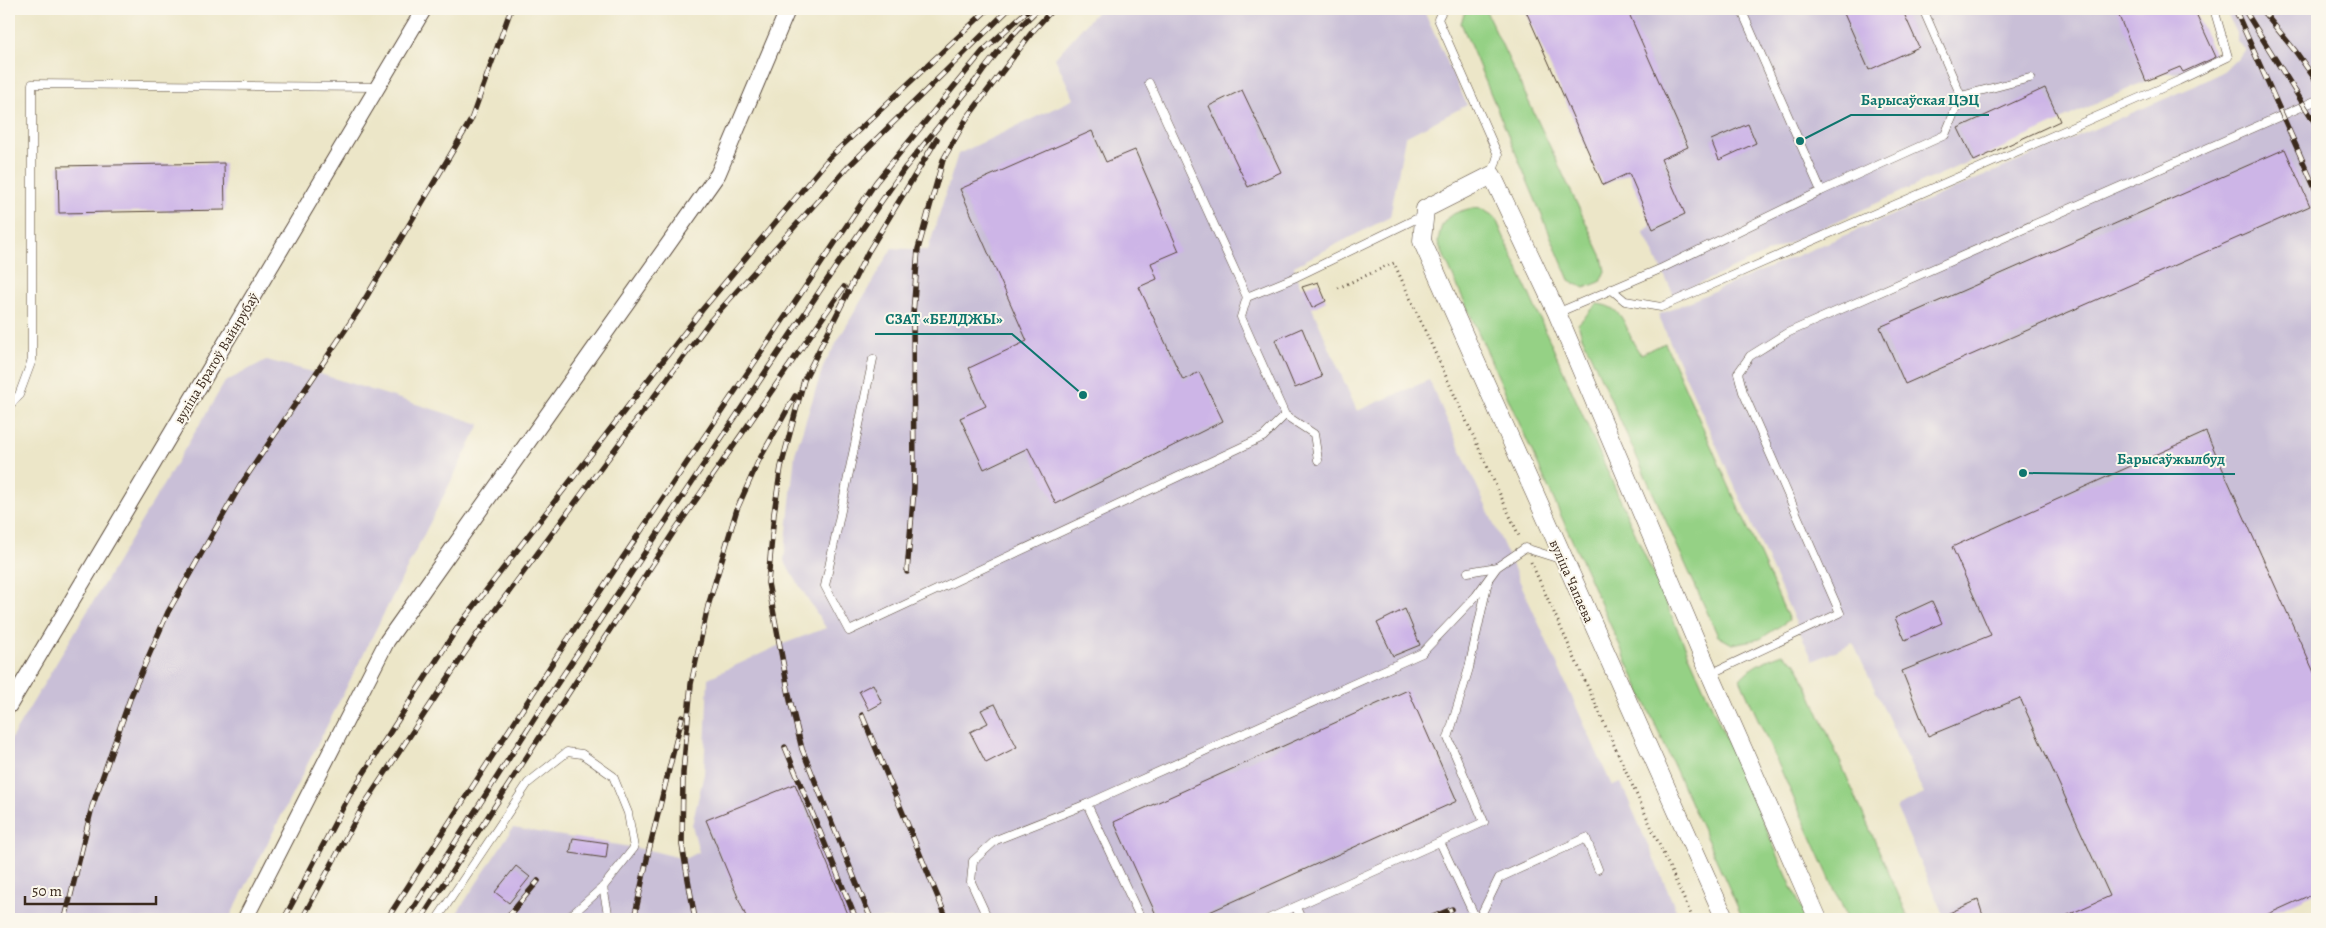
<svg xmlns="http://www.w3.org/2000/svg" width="2326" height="928" font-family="Alegreya,serif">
<rect width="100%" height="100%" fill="#fbf7ec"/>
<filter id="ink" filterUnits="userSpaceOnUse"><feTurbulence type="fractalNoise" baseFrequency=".02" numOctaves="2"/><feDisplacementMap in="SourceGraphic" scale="10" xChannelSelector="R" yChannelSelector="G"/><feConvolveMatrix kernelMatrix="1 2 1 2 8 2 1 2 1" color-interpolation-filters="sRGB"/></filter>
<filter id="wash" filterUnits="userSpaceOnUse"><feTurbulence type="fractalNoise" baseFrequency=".0096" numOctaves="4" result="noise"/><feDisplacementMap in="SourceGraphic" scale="20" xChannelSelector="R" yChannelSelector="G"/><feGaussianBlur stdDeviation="1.12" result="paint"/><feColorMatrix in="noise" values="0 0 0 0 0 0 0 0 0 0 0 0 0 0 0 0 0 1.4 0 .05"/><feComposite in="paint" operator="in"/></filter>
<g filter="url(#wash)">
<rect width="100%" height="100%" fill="#ece6c8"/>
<g fill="#c9bfd7">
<polygon points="1099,9 1423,9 1467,105 1405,137 1390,217 1294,266 1296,277 1312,308 1357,411 1429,380 1612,786 1621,783 1680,919 453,919 513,828 649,850 684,859 699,852 692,825 704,774 708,678 780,645 826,628 784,561 795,454 824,364 892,248 928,250 958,154 1074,99 1055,58"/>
<polygon points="1525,9 2194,9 2216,58 2183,73 2165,73 2146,81 1674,295 1643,232 1652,225 1629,174 1603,185"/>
<polygon points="2225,9 2317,9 2317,889 2249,919 1945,919 1896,807 1924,794 1853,643 1813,661 1658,315 2195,86 2225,70 2246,50 2237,42 2237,33"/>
<polygon points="266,360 317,373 480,424 229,919 9,919 9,742 225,382"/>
</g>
<g fill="#95d185" stroke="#687e52">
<polygon points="1466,9 1485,9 1602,257 1605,271 1600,282 1584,288 1569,280 1461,23"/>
<path d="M1472,208L1482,209L1495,217L1806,919H1743L1438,243C1441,218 1448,214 1472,208Z"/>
<path d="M1597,304C1629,307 1624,335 1641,354L1665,343L1789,620L1760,639L1732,644L1718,636L1582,336L1578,324Z"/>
<path d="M1783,654L1795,662L1800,670L1909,919H1848L1740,679C1752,665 1766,660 1783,654Z"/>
</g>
<g id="blocks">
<g fill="#cdb5e7">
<polygon points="1525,9 1627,9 1688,147 1661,159 1685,214 1653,229 1629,173 1603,185"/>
<polygon points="1842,9 1902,9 1919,47 1869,70"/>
<polygon points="2116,9 2194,9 2216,57 2183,72 2180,67 2146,81"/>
<polygon points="2045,88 2060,121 1974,161 1958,128"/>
<polygon points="1242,90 1281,172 1248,187 1209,106"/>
<polygon points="1748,124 1756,143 1719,160 1711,140"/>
<polygon points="1092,131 1106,162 1135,150 1179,251 1151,263 1157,279 1139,287 1183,380 1199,372 1223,421 1056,504 1028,448 984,469 960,418 986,406 969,368 1027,341 960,189"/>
<polygon points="2285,149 2310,206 1905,384 1880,327"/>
<polygon points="224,163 225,210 59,213 58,166"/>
<polygon points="1318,282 1326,301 1312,308 1302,287"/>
<polygon points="1302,328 1322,377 1295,388 1275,340"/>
<polygon points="2206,432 2317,679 2317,892 2257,919 2059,919 2110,896 2020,698 1928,736 1902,671 1991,635 1952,547"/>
<polygon points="1932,601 1942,623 1905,640 1895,618"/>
<polygon points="1405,609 1420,645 1393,656 1377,623"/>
<polygon points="873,684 882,703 869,710 859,691"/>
<polygon points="1408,690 1457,801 1194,919 1158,919 1114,822"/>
<polygon points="995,704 1017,747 986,763 970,732 988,723 981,710"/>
<polygon points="795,784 850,919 747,919 706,820"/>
<polygon points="573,838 608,843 606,858 570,853"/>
<polygon points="516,866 530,877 509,903 495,892"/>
<polygon points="1978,900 1984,919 1936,919"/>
</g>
</g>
</g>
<g filter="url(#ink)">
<use href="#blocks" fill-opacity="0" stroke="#564638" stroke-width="1"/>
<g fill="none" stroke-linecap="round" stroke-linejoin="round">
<g stroke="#564638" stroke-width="9">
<g id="service">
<polyline points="1443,9 1438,19 1498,155 1492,175"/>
<polyline points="1741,9 1821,191 1945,135 1961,96"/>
<polyline points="1923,9 1961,96 2030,78"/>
<polyline points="1149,83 1247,297 1296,277 1424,215"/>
<polyline points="1611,289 1625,301 1661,307 2178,81 2228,57 2214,9"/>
<polyline points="1247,297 1241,317 1285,415 1314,434 1318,460"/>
<polyline points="1557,313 1660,269 1821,191"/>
<polyline points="873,359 825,586 849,631 1263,437 1285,415"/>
<polyline points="9,406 19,395 32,360 32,84 377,87"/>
<polyline points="1468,572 1497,567 1525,548 1563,560"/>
<polyline points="1710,674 1840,613 1743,392 1738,373 1750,356 1787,333 2317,100"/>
<polyline points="1440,842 1476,919"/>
<polyline points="603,887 609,919"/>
<polyline points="1296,907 1301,919"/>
<polyline points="437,919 528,783 567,752 582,754 613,776 628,813 634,848 603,887 567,919"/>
<polyline points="538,919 541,919"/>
<polyline points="988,919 971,882 973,861 996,840 1087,804"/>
<polyline points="1141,919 1087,804 1422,653 1476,596 1497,567"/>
<polyline points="1268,919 1484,822 1448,738 1469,668 1488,581"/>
<polyline points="1479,919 1499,878 1586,838 1598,869"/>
</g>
</g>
<g stroke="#564638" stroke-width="17">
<g id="minor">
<polyline points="9,706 424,9"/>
<polyline points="245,919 387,641 718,174 788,9"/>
</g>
</g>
<g stroke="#564638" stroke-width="19">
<polyline id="tertiary" points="1725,919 1422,241 1425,209 1492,175 1557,313 1710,674 1818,919"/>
</g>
<g stroke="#564638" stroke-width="3" stroke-dasharray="1 4" stroke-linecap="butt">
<polyline points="1338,288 1394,263 1520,538"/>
<polyline points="1531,562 1693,919"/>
</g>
<use href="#service" stroke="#fff" stroke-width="8"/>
<use href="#minor" stroke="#fff" stroke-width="15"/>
<use href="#tertiary" stroke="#fff" stroke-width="18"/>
<g stroke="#3b2a1e" stroke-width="5.5">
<g id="rail">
<polyline points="2235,9 2317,193"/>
<polyline points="2244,9 2317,126"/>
<polyline points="2261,9 2296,52 2317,82"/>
<path d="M973,85C992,57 1014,32 1038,9"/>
<polyline points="907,572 914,488 913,314 918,249 943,160 967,118 1033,31 1053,9"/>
<polyline points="862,715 947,919"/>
<polyline points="785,747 856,919"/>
<polyline points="65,919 92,807 131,696 168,612 240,486 358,311 471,120 511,9"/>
<polyline points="284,919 349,796 458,627 702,310 830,157 988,9"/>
<polyline points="302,919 362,808 476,636 711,320 848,167 1009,9"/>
<polyline points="387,919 564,645 876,182 983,51 1029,9"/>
<polyline points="406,919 547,699 837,265 904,169 976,80"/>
<polyline points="421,919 675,530 844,287"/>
<polyline points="506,919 538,881"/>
<polyline points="634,919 649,850 682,717"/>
<polyline points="695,919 682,845 683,773 691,684 708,606 737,509 758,462 795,396"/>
<polyline points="871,919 802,749 790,700 768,583 774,513 781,467 804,380 868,252 937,139"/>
<polyline points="1428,919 1452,909"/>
</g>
</g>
<use href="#rail" stroke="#fbf7ec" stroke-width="4" stroke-dasharray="11" stroke-linecap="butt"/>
</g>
</g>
<g text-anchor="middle" stroke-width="4" stroke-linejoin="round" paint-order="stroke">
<g font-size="14" fill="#3b2a1e" stroke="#fbf7ec">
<text transform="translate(216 358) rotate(-59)" y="5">вуліца Братоў Вайнрубаў</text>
<text transform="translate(1572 581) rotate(66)" y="5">вуліца Чапаева</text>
</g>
</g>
<path fill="none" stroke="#0f766e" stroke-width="2" d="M1800 141L1851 115H1989M1083 395L1012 334H875M2023 473L2107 474H2235"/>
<g fill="#0f766e" stroke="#fbf7ec" stroke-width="2">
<circle cx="1800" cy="141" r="5"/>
<circle cx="1083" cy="395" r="5"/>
<circle cx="2023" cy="473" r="5"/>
</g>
<g font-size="15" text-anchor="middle" font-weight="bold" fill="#0f766e" stroke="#fbf7ec" stroke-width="4" stroke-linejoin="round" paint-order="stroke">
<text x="1920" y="105">Барысаўская ЦЭЦ</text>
<text x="944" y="324">СЗАТ «БЕЛДЖЫ»</text>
<text x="2171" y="464">Барысаўжылбуд</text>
</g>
<rect width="2326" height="928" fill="none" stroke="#fbf7ec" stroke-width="30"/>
<path d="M25 896v8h131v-8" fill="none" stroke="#3b2a1e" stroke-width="2.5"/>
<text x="32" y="896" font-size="15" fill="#3b2a1e" stroke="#fbf7ec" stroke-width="4" paint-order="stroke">50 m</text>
</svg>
